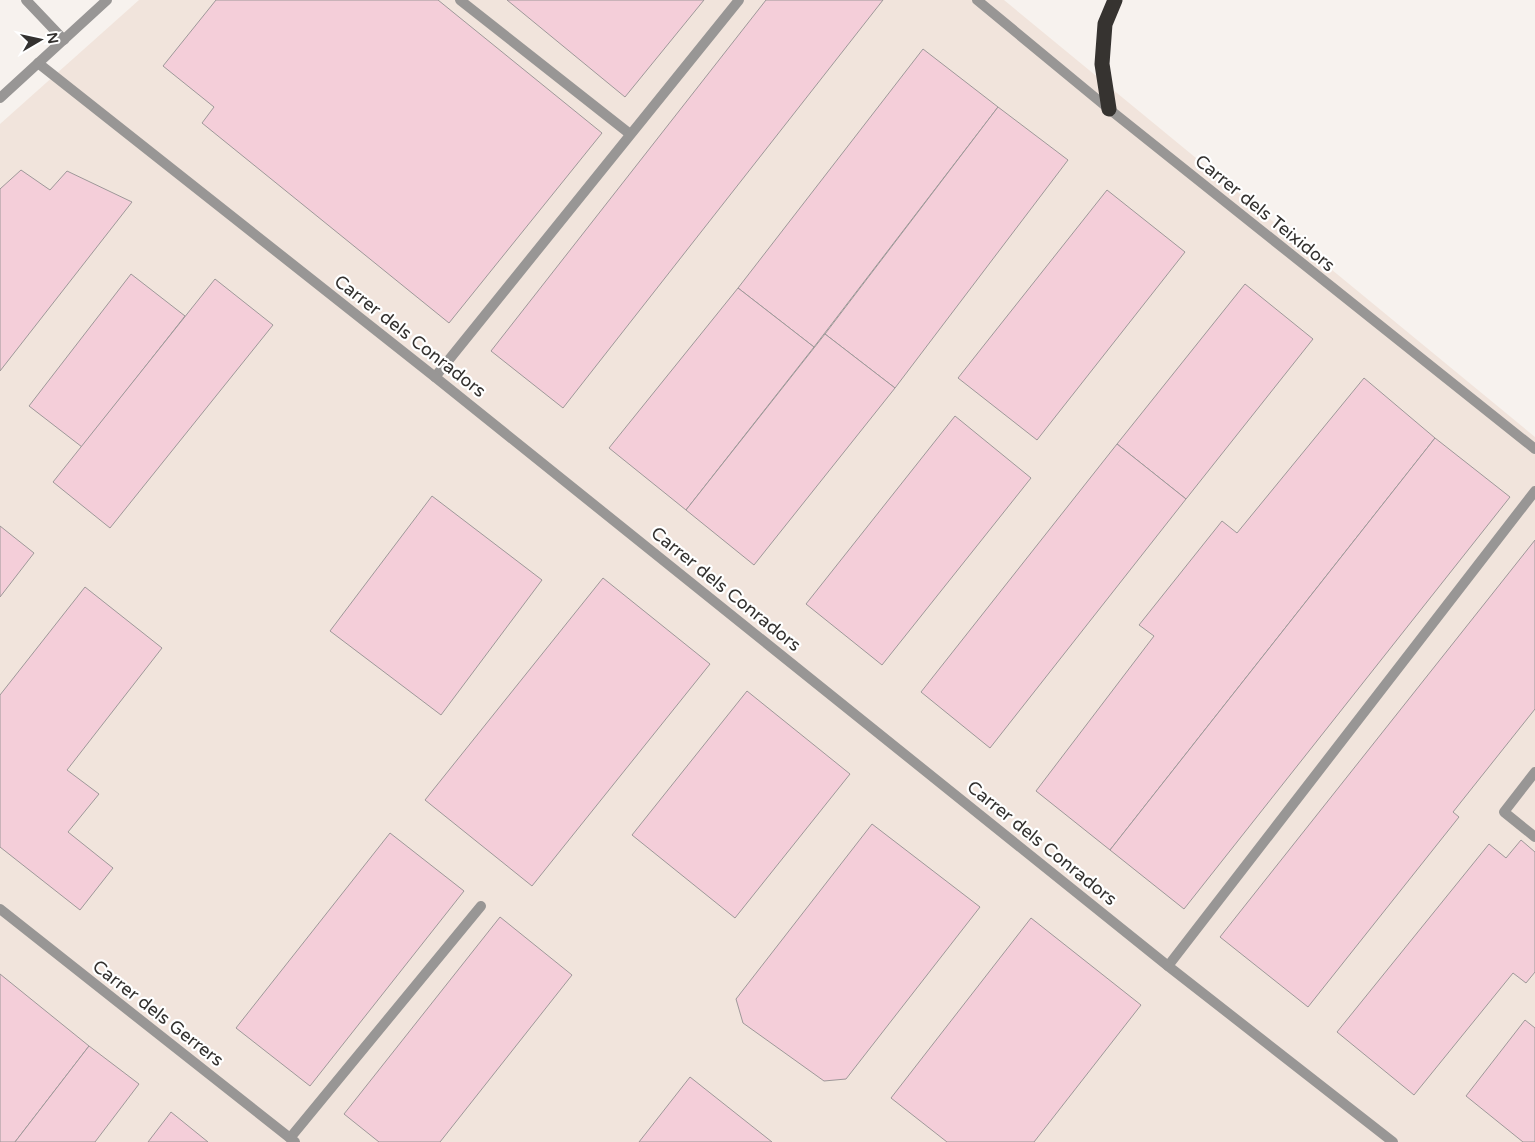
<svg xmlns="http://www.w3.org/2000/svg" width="1535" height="1142" font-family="'Varela Round',sans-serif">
<rect width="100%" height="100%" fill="#f7f2ee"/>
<polygon fill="#f1e4dc" points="139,0 1004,0 1535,437 1535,1142 0,1142 0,124"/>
<g fill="#f4ced9" stroke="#9e9899">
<polygon points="216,0 438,0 602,133 449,323 202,123 214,107 163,66"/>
<polygon points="507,0 704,0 625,97"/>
<polygon points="766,0 883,0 563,408 491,351"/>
<polygon points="923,49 998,107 814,347 738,288"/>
<polygon points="998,107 1068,160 895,388 825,334"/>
<polygon points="21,170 50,190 67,171 132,202 0,371 0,189"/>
<polygon points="1107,190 1185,252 1037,440 958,378"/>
<polygon points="131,274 185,316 82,447 29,406"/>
<polygon points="215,279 273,325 110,528 53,482"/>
<polygon points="1245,284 1313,339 1186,499 1117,444"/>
<polygon points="738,288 814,347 686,510 609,448"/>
<polygon points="825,334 895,388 754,565 686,510"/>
<polygon points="1364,378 1435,438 1110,850 1036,791 1154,636 1139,625 1222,521 1237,533"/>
<polygon points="955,416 1031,478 882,665 806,604"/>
<polygon points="1435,438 1510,497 1184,909 1110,850"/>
<polygon points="1117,444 1186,499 990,748 921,692"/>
<polygon points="432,496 542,580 441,715 330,631"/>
<polygon points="0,526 34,553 0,597"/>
<polygon points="1535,540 1535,709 1453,812 1459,817 1308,1007 1220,937"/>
<polygon points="603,578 710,664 532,886 425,800"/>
<polygon points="85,587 162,648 67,770 99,794 68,832 113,868 80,910 0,847 0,695"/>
<polygon points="747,691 850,774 735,918 632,835"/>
<polygon points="872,824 980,907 846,1079 824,1081 743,1023 736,999"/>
<polygon points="390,833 464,891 310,1086 236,1028"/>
<polygon points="1521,840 1535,852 1535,972 1526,983 1513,973 1414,1095 1337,1032 1489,844 1506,858"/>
<polygon points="500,917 572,975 440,1142 379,1142 344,1114"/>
<polygon points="1031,918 1141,1005 1034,1142 947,1142 891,1098"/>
<polygon points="0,974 89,1046 15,1142 0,1142"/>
<polygon points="1525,1020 1535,1028 1535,1142 1523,1142 1466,1096"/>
<polygon points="89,1046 139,1084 95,1142 15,1142"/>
<polygon points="690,1077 772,1142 639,1142"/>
<polygon points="171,1112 208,1142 148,1142"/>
</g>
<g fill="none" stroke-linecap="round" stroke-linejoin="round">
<g stroke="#989695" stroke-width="10">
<polyline points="460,0 630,134"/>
<polyline points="435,377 739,0"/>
<polyline points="1535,772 1504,812 1535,837"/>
<polyline points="1168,966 1535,491"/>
<polyline points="290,1138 481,906"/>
</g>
<g stroke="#989695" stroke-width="10">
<polyline points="26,0 64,40"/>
<polyline points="977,0 1109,109 1535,449"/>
<polyline points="38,63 435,377 1168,966 1393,1142"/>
<polyline points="0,98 107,0"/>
<polyline points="0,909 295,1142"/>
</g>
<polyline stroke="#363330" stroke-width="15" points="1109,109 1102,64 1105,24 1115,0"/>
</g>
<g text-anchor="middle" stroke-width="4.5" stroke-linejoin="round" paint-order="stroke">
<g font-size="18" fill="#33312f" stroke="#fff">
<text transform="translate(1265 213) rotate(39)" y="6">Carrer dels Teixidors</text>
<text transform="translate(410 336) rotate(38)" y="6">Carrer dels Conradors</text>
<text transform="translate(726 589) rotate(39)" y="6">Carrer dels Conradors</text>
<text transform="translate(1042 843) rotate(39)" y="6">Carrer dels Conradors</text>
<text transform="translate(158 1013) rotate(38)" y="6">Carrer dels Gerrers</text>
</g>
</g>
<g transform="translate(40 40) rotate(81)" stroke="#ffffff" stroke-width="4" paint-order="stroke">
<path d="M0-4L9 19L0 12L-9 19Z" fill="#33312f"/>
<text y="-8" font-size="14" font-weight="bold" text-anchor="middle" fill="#33312f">N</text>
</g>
</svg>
